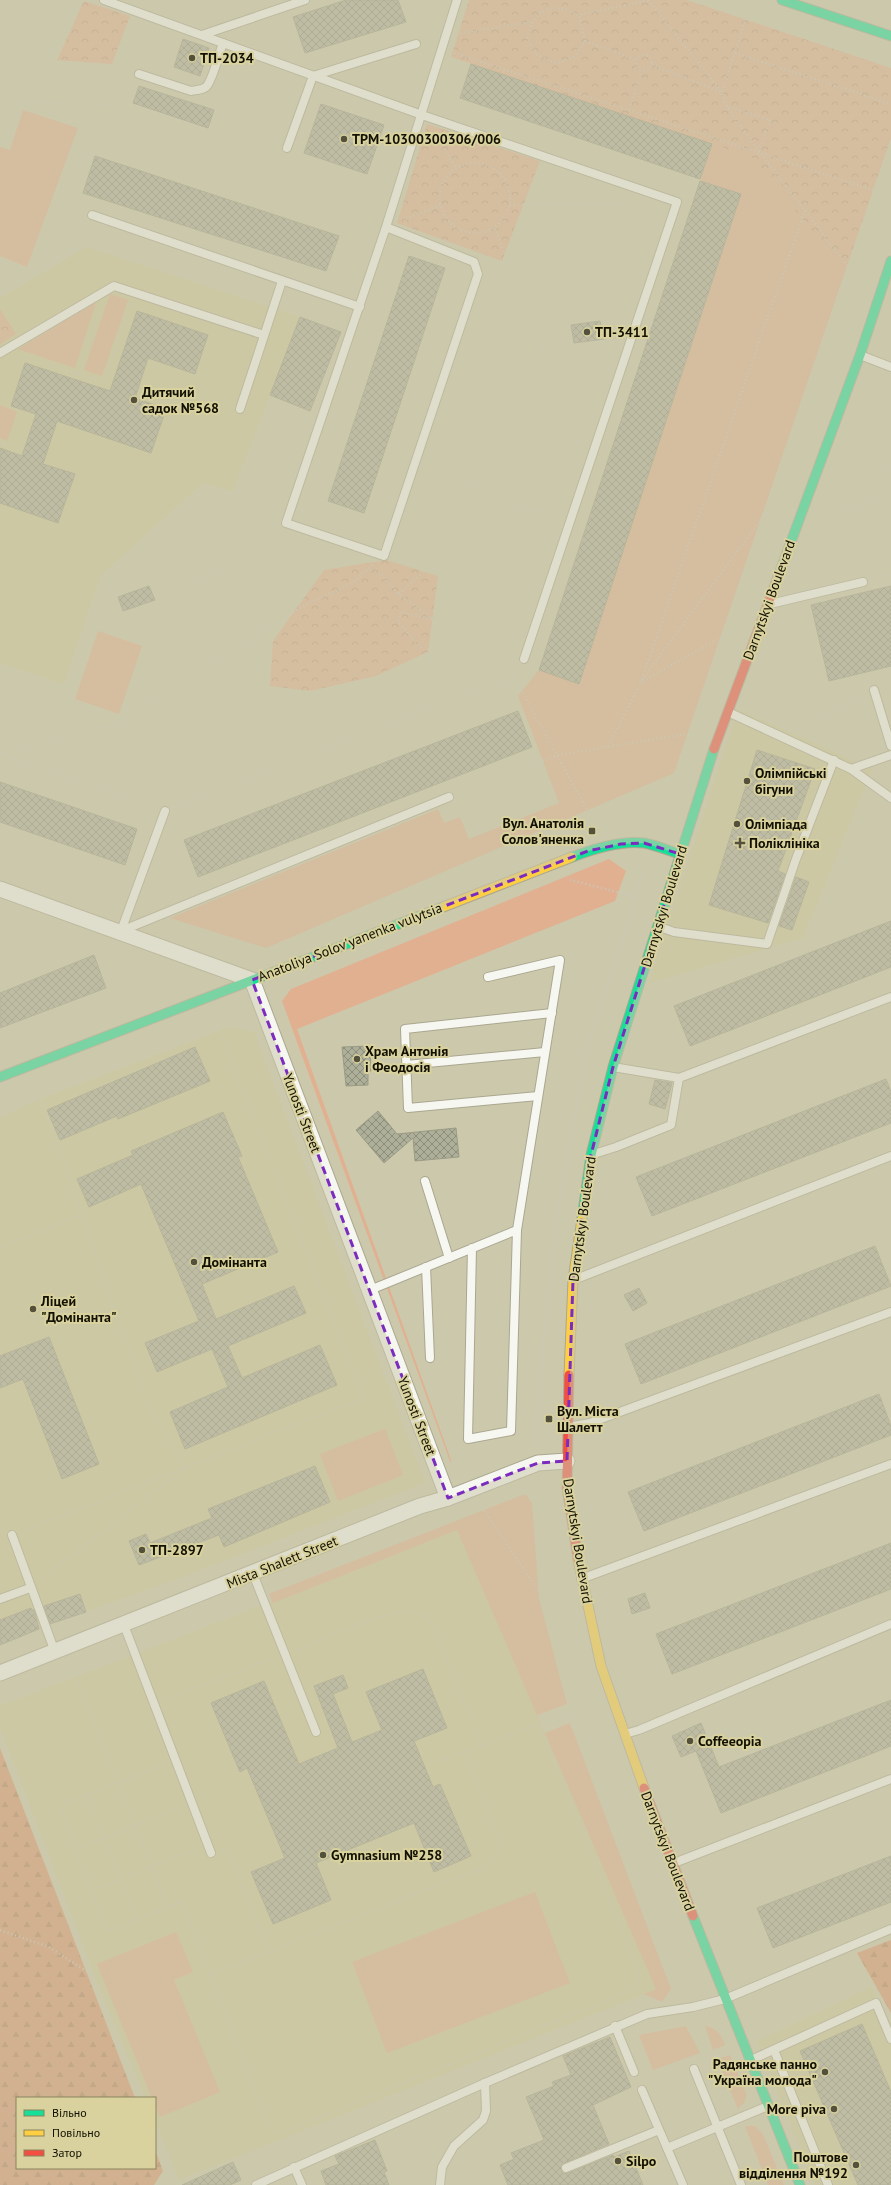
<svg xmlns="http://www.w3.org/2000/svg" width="891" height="2185" font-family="'PT Sans',sans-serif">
<defs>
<pattern id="forest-firs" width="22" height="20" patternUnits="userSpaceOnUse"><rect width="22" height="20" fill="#d9966f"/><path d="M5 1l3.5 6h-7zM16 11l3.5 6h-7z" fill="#b9805e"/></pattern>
<pattern id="park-crowns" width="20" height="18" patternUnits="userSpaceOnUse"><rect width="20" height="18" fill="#e1b091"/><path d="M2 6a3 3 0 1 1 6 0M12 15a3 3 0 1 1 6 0" fill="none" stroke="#c0967b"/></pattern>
<pattern id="building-cross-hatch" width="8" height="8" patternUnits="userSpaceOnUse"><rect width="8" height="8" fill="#aeaf99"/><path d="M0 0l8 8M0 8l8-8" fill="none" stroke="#8c8d7a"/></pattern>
</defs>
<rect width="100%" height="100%" fill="#ccc8ab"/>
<g fill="#cdc799">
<polygon points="86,247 300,317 233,491 203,483 101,575 64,684 0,663 0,298"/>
<polygon points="738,709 872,769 803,938 649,983"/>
<polygon points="229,1027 254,1032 425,1483 175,1580 51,1624 0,1645 0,1117 41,1099"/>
<polygon points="457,1530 657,1989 179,2180 155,2121 155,2098 145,2098 95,1977 0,1727 0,1706"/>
<polygon points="871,1987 891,2023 891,2185 815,2185 757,2041"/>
</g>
<g fill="#e1b091">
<polygon points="23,110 78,128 27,267 0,256 0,147 10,150"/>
<polygon points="712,144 753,158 845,272 674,773 266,948 170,918 438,809 444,823 460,817 469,839 559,803 518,696 539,670 579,683 741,195 700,181"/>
<polygon points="110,294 128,300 102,376 84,370"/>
<polygon points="96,302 75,368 18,349"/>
<polygon points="0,405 17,412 7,441 0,438"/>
<polygon points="98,631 142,646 119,714 75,699"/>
<polygon points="609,859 626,871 615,901 297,1029 452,1463 450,1461 282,1001 291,989"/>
<polygon points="385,1429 403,1475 338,1501 320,1454"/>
<polygon points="525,1494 532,1503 539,1598 567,1704 537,1715 457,1530 273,1603 269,1594"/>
<polygon points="570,1723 671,1989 662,2002 644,1994 656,1989 545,1733"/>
<polygon points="535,1892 570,1983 387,2053 352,1962"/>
<polygon points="176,1932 193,1972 174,1980 220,2092 160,2117 155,2105 155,2098 152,2098 97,1964"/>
<polygon points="686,2026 700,2053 653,2070 639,2035"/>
<path d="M705,2026C717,2028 721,2034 725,2045L713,2050Z"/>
<polygon points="730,2055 747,2095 744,2103 738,2109 717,2059"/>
<polygon points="745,2126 755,2126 763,2134 784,2185 768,2185"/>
</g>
<g fill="url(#forest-firs)">
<polygon points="0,1748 135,2098 17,2098 17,2168 155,2168 155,2150 163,2171 154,2185 0,2185"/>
<polygon points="891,1940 891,2013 857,1953"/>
</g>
<g fill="url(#park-crowns)">
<polygon points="469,0 687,0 891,68 891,138 845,272 753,158 451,57"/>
<polygon points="84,1 130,16 112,64 57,60"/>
<polygon points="427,124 540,161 502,261 397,223"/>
<polygon points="0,309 16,334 0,344"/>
<polygon points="386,560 438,576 428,652 376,676 310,691 270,686 273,641 324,570"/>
</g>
<g fill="url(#building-cross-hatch)" stroke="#9c9c86">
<polygon points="346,0 398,0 406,22 305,53 293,17"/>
<polygon points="183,39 209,48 200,76 174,67"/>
<polygon points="471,64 712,144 700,179 460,98"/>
<polygon points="139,86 214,110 208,128 133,103"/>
<polygon points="321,104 384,125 367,174 304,153"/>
<polygon points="95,156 339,236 326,271 83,193"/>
<polygon points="700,181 741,194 579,684 539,670"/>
<polygon points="409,256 445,268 364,513 328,501"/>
<polygon points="137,311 208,335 195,374 148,358 135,398 166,409 151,453 57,421 43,464 75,474 58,523 0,503 0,448 22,456 36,414 11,406 25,363 110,391"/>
<polygon points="300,317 341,332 310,411 270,395"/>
<polygon points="600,321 604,339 574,343 571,325"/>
<polygon points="149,586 155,600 123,611 118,597"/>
<polygon points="891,586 891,666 829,681 811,605"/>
<polygon points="518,711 532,747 198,877 184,840"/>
<polygon points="757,750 815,769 778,871 785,874 768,923 709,905"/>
<polygon points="0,782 137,829 125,865 0,822"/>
<polygon points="796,877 809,882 792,930 779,926"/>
<polygon points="891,921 891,967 690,1046 674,1006"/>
<polygon points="94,955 106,988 0,1028 0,993"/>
<polygon points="370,1046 371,1071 368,1071 368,1085 346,1086 342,1047"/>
<polygon points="195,1047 210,1081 118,1119 117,1116 60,1140 47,1110"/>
<polygon points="886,1079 891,1092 891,1123 652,1216 636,1177"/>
<polygon points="655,1080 672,1083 665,1109 649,1104"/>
<polygon points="378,1111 397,1134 456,1128 459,1157 415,1161 413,1138 384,1163 356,1130"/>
<polygon points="223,1112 242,1156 238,1157 278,1252 202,1284 216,1319 294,1286 306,1313 228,1346 242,1378 320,1345 337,1385 185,1449 170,1412 228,1387 212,1349 157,1372 145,1343 199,1321 141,1184 89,1207 77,1179 133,1155 131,1151"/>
<polygon points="875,1246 891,1286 641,1384 625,1344"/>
<polygon points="639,1288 647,1303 633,1311 624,1295"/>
<polygon points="49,1337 99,1464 62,1479 23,1379 0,1388 0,1356"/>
<polygon points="879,1394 891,1426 891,1435 644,1531 628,1492"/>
<polygon points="315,1466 330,1502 224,1547 219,1535 139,1565 129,1541 146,1534 150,1543 212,1518 208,1509"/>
<polygon points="891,1543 891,1589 672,1674 656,1634"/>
<polygon points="645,1593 650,1608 632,1614 628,1599"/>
<polygon points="80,1594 86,1612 50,1624 44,1606"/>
<polygon points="31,1608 32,1610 34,1610 39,1629 0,1645 0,1620"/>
<polygon points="423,1669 447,1728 414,1741 433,1787 440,1784 471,1856 434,1872 414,1823 316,1863 331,1900 273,1924 251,1872 285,1858 247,1768 240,1772 211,1703 264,1681 299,1764 338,1748 314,1686 343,1675 348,1688 333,1694 352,1742 382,1730 366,1692"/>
<polygon points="891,1700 891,1746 721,1813 696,1751 681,1757 672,1736 701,1723 719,1767"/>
<polygon points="891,1856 891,1902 773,1948 757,1908"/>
<polygon points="862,2024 891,2092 891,2185 858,2185 800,2051"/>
<polygon points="610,2037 631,2087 593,2105 609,2144 564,2163 561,2170 563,2173 568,2173 613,2155 614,2157 629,2151 643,2185 508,2185 500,2165 514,2159 511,2153 544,2140 526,2097 554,2086 552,2082 571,2075 563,2056"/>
<polygon points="375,2140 387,2171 384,2172 389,2185 326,2185 321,2171 339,2164 335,2156"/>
<polygon points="233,2162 241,2180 230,2185 182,2185"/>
</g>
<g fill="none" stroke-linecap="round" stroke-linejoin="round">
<g stroke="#aaa790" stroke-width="10">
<g id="lane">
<polyline points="104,0 422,115 677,202 524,659"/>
<polyline points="202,35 305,0"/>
<path d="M139,74L191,91C196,90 202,90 206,87C213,80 219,53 223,43"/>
<polyline points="287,148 313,76 416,44"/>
<polyline points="92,215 360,307"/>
<polyline points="386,227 474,262 478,274 384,556 286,523 386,227 457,0"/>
<polyline points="0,353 114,286 264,335"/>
<polyline points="860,355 891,367"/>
<polyline points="240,409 282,281"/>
<polyline points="770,604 863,582"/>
<polyline points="874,690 891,746"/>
<polyline points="728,712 851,769 891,798"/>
<polyline points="851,769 891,755"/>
<polyline points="660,927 674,932 767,944 796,859 834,760"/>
<polyline points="121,931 449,797"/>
<polyline points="121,931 165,811"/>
<polyline points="488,977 560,960 517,1230"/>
<polyline points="406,1065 545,1052"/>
<polyline points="613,1067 679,1078 891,997"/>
<polyline points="538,1096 408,1108 405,1029 552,1013"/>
<polyline points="594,1154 616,1147 671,1125 679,1078"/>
<polyline points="425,1181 449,1258"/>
<polyline points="426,1267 430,1358"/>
<polyline points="576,1279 891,1156"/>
<path d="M370,1290C419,1270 468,1250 517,1230L511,1431L468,1439L472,1248"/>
<polyline points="568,1427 590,1423 891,1312"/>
<polyline points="12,1535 55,1652"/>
<polyline points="253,1574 316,1732"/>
<polyline points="581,1579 891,1464"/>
<polyline points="0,1599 30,1588"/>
<polyline points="124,1625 211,1853"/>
<polyline points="625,1734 639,1730 891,1624"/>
<polyline points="674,1863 891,1779"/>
<polyline points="615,2026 634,2072"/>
<polyline points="774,2050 828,2185"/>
<polyline points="751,2060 876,2003 891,2039"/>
<polyline points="694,2069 741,2185"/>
<polyline points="642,2090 683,2185"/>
<polyline points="667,2148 768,2106"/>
<polyline points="294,2167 302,2185"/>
<polyline points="566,2168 659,2130"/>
<polyline points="256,2185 485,2083 647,2014 693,2007 725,1999 891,1929"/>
<polyline points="440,2185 442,2167 454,2146 483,2120 486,2111 485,2083"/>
</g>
</g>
<g stroke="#aaa790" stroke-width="17">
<g id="street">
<polyline points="0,889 252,980 448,1498"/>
<polyline points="0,1673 420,1506 448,1498 538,1463 567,1461"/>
</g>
</g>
<g stroke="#aaa790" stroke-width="11">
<g id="fast">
<polyline points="782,0 891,36"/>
<polyline points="778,577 860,355 891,261"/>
<path d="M572,857C593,849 621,840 644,843C656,845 669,851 680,854"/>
<polyline points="0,1077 443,907"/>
<polyline points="582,1219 591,1155 613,1067 714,749"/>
<polyline points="693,1916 800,2185"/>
</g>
</g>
<g stroke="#aaa790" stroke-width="11">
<g id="slow">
<polyline points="443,907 572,857"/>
<polyline points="569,1375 573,1280 582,1219"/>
<polyline points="578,1559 601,1666 644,1788"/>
</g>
</g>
<g stroke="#aaa790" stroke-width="11">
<g id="jam">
<polyline points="714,749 778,577"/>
<polyline points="569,1375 567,1488 578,1559"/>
<polyline points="644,1788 693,1916"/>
</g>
</g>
<g stroke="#c9c7bf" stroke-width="2.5" stroke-dasharray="1 3" stroke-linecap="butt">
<polyline points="648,0 722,92 727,107 759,151 850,269"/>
<polyline points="532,22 527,40 537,55 556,63 573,58 585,41 579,15"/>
<polyline points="460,33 532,22 540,13 552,8 564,9 579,15 649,0"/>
<polyline points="585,41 636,60"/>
<polyline points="454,53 876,191"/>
<polyline points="735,53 891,104"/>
<circle cx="644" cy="63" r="8"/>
<polyline points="146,63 163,35"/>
<polyline points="652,65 722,92 746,18"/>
<polyline points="23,102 76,0"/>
<polyline points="728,107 770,120 759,151"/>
<polyline points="629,109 642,71"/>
<polyline points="435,135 456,168"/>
<polyline points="0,142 4,143 23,102 119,106 133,84"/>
<circle cx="475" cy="198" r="35"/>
<polyline points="510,205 634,203"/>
<polyline points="80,211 67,207 86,153 119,106"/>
<polyline points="406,219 440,205"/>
<polyline points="495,228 580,447"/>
<polyline points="0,291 78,248 87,228"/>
<polyline points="21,357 104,382 130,304"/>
<polyline points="79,374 100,310"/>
<polyline points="873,379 891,385"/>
<polyline points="0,442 11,446"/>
<polyline points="839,475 860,570"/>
<path d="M497,500C498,505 500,514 498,519C492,534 471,543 457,532C451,527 447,519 447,511C446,492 469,478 486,487C491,490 493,498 498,501C514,507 542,510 559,514"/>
<polyline points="846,507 891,464"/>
<polyline points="822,516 891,496"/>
<polyline points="376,569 399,594 433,619 499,684"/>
<polyline points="875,579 891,575"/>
<polyline points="399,594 462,536"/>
<polyline points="432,619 401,612 398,622 463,695"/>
<polyline points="513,675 591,817"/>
<polyline points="642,680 773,503"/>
<polyline points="643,681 731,632"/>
<polyline points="885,685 891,682"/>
<polyline points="119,721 198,583 276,530"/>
<polyline points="798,729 863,696"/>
<polyline points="608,747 641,682 805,210"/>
<polyline points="0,753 153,807"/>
<polyline points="1,753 118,723 307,604 349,585 373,565"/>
<polyline points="505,774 558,755 698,732"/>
<polyline points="170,800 255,637 298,540"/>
<path d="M177,806L463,695C482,690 506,687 517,669"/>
<polyline points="570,880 636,897"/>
<polyline points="98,907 100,900"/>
<polyline points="36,1083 148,1405 185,1468 41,1579"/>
<polyline points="0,1248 81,1215"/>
<polyline points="536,1446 543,1346 559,1206 588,1041 625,934 642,873"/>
<polyline points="480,1504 551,1610"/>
<polyline points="25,1530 364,1398 214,1017"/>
<path d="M297,1650C322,1640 390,1608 413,1612C422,1613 427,1619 433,1626L482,1745"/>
<polyline points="70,1663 168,1908"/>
<polyline points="166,1699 273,1658"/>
<polyline points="439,1761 539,1724 581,1711 584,1720 602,1740 599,1761"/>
<polyline points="164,1765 65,1803 62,1812 104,1925 108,1929 115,1929 182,1902 269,2127 275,2132 284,2132 634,1989 638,1983 640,1974 539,1724"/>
<polyline points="86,1795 137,1920"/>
<polyline points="222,1849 228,1847 269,1952"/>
<polyline points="76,1850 180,1807"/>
<polyline points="92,1891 195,1849"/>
<polyline points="0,1930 49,1947 95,1977"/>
<polyline points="210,1975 487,1866 495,1858 500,1843 465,1751"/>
<polyline points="706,2064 713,2061"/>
<polyline points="654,2085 683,2073"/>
<polyline points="660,2185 658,2179 665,2176"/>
</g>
<use href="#lane" stroke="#f7f7f2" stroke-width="8"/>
<use href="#street" stroke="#f7f7f2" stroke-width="15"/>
<use href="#fast" stroke="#16e098" stroke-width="9"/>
<use href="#slow" stroke="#ffcf43" stroke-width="9"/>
<use href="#jam" stroke="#f24e42" stroke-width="9"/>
</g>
<path d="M0 0H891V2185H0ZM644,843L680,854L613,1067L591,1155L573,1280L567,1461L538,1463L448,1498L252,980L588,851L621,844Z" fill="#ccc8ab" fill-opacity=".55" fill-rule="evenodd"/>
<path fill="none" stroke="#7b2cbf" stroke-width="3" stroke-dasharray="8 5" stroke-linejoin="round" d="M644,843L680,854L613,1067L591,1155L573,1280L567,1461L538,1463L448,1498L252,980L588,851L621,844Z"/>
<g fill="#53503c" stroke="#d9d29e" stroke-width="1.5">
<circle cx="192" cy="58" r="4"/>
<circle cx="344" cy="139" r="4"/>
<circle cx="587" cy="332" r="4"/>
<circle cx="134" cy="400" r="4"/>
<circle cx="747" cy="781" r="4"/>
<circle cx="737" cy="824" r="4"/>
<rect x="588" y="827" width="8" height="8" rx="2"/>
<path d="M738 837h4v4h4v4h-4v4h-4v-4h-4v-4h4z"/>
<circle cx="357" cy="1059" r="4"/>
<circle cx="194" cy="1262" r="4"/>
<circle cx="33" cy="1309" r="4"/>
<rect x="545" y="1415" width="8" height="8" rx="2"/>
<circle cx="142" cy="1550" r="4"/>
<circle cx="690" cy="1741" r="4"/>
<circle cx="323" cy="1855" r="4"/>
<circle cx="825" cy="2072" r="4"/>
<circle cx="834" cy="2109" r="4"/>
<circle cx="618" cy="2161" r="4"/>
<circle cx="856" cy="2165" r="4"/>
</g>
<g text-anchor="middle" stroke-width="4" stroke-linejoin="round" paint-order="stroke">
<g font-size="14" font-weight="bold" fill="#121000" stroke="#d9d29e" text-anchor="start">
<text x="200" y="63">ТП-2034</text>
<text x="352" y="144">ТРМ-10300300306/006</text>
<text x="595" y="337">ТП-3411</text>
<text x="142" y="397">Дитячий<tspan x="142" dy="16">садок №568</tspan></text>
<text x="755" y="778">Олімпійські<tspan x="755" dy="16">бігуни</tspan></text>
<text x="584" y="828" text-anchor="end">Вул. Анатолія<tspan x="584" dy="16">Солов'яненка</tspan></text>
<text x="745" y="829">Олімпіада</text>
<text x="749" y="848">Поліклініка</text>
<text x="365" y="1056">Храм Антонія<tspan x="365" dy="16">і Феодосія</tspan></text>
<text x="202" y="1267">Домінанта</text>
<text x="41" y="1306">Ліцей<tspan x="41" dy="16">"Домінанта"</tspan></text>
<text x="557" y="1416">Вул. Міста<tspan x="557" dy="16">Шалетт</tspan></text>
<text x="150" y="1555">ТП-2897</text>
<text x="698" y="1746">Coffeeopia</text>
<text x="331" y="1860">Gymnasium №258</text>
<text x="817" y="2069" text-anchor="end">Радянське панно<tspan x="817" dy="16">"Україна молода"</tspan></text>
<text x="826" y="2114" text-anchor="end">More piva</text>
<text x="848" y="2162" text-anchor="end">Поштове<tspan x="848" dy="16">відділення №192</tspan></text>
<text x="626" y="2166">Silpo</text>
</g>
<g font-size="14" fill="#121000" stroke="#d9d29e">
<text transform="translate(769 600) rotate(-70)" y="5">Darnytskyi Boulevard</text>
<text transform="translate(664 906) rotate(-73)" y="5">Darnytskyi Boulevard</text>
<text transform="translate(350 942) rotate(-21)" y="5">Anatoliya Solov'yanenka vulytsia</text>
<text transform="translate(302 1113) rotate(69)" y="5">Yunosti Street</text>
<text transform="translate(582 1219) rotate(-82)" y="5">Darnytskyi Boulevard</text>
<text transform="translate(417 1416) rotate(69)" y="5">Yunosti Street</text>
<text transform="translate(578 1541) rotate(81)" y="5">Darnytskyi Boulevard</text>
<text transform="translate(282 1562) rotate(-22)" y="5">Mista Shalett Street</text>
<text transform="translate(668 1851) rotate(69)" y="5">Darnytskyi Boulevard</text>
</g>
</g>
<rect x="16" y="2097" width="140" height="72" fill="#d9d29e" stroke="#89845f"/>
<rect x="24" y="2110" width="20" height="6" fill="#16e098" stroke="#89845f"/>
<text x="52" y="2117" font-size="12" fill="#121000">Вільно</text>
<rect x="24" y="2130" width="20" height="6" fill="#ffcf43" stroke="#89845f"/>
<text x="52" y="2137" font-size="12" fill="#121000">Повільно</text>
<rect x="24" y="2150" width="20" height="6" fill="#f24e42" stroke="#89845f"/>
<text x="52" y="2157" font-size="12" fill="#121000">Затор</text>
</svg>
